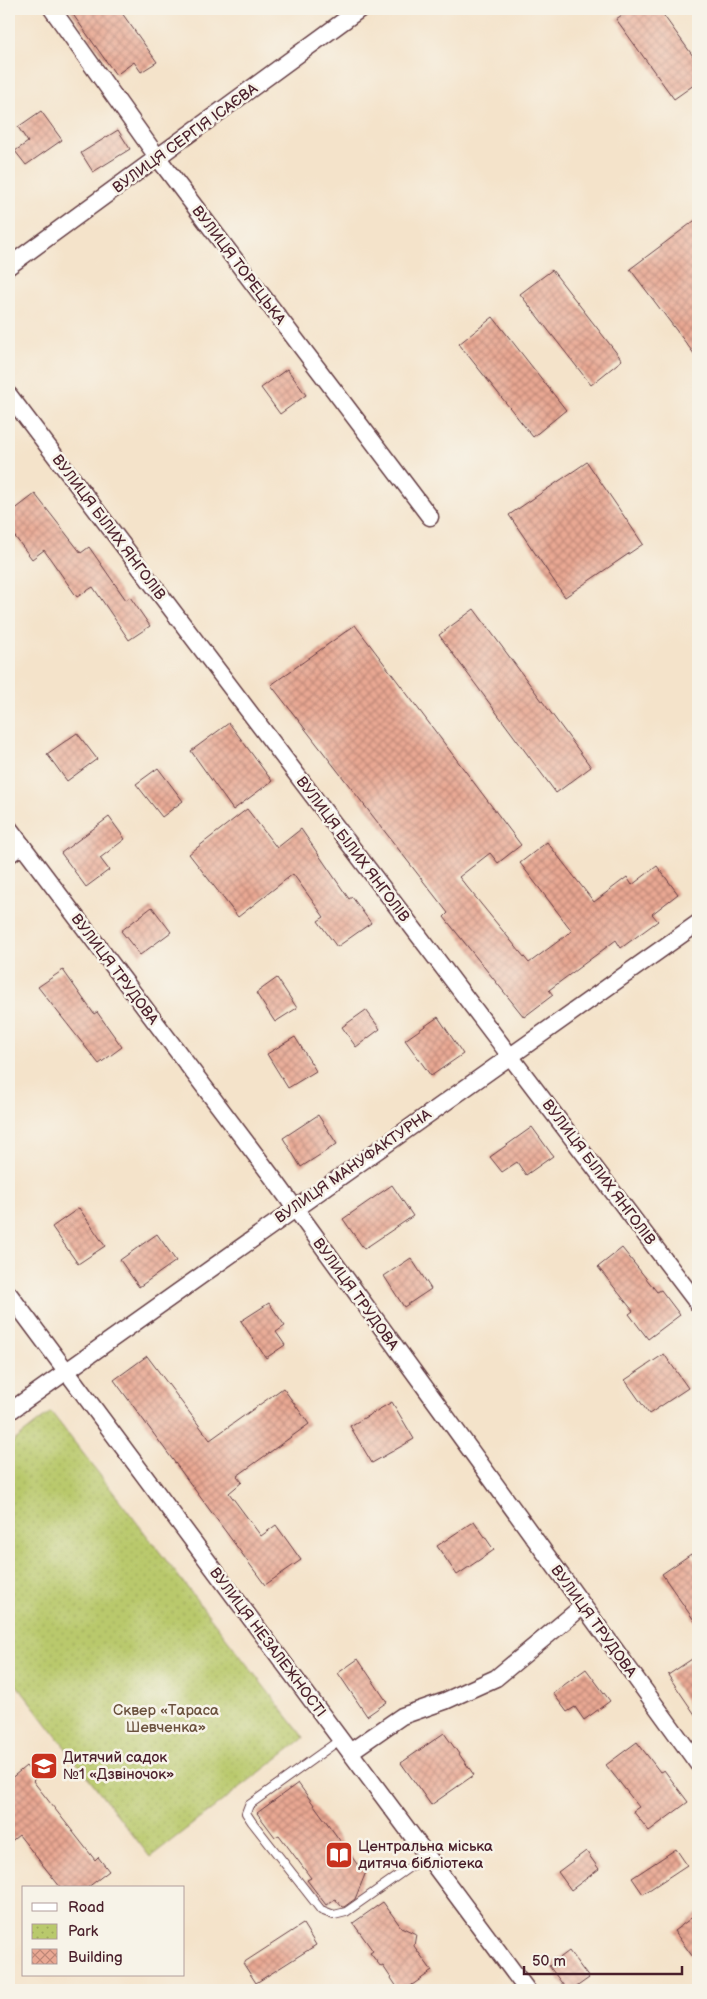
<svg xmlns="http://www.w3.org/2000/svg" width="707" height="1999" font-family="'Balsamiq Sans',sans-serif">
<defs>
<pattern id="park-dots" width="8" height="8" patternUnits="userSpaceOnUse" patternTransform="scale(1.25)"><rect width="8" height="8" fill="#b9c96c"/><path d="M2 2h.1M6 6h.1" fill="none" stroke="#a1ac5e" stroke-width="1.8" stroke-linecap="round"/></pattern>
<pattern id="building-cross-hatch" width="8" height="8" patternUnits="userSpaceOnUse" patternTransform="scale(1.25)"><rect width="8" height="8" fill="#e9a893"/><path d="M0 0l8 8M0 8l8-8" fill="none" stroke="#bf8878"/></pattern>
</defs>
<rect width="100%" height="100%" fill="#f7f3e8"/>
<filter id="ink" filterUnits="userSpaceOnUse"><feTurbulence type="fractalNoise" baseFrequency=".02" numOctaves="2"/><feDisplacementMap in="SourceGraphic" scale="10" xChannelSelector="R" yChannelSelector="G"/><feConvolveMatrix kernelMatrix="1 2 1 2 8 2 1 2 1" color-interpolation-filters="sRGB"/></filter>
<filter id="wash" filterUnits="userSpaceOnUse"><feTurbulence type="fractalNoise" baseFrequency=".0096" numOctaves="4" result="noise"/><feDisplacementMap in="SourceGraphic" scale="20" xChannelSelector="R" yChannelSelector="G"/><feGaussianBlur stdDeviation="1.12" result="paint"/><feColorMatrix in="noise" values="0 0 0 0 0 0 0 0 0 0 0 0 0 0 0 0 0 1.4 0 .05"/><feComposite in="paint" operator="in"/></filter>
<g filter="url(#wash)">
<rect width="100%" height="100%" fill="#f4e3ca"/>
<polygon fill="url(#park-dots)" stroke="#82744c" points="51,1412 304,1738 150,1857 9,1675 9,1445"/>
<g id="blocks">
<g fill="url(#building-cross-hatch)">
<polygon points="69,9 119,9 157,62 141,72 134,62 116,75"/>
<polygon points="631,9 659,9 698,63 698,82 674,99 616,19"/>
<polygon points="41,111 62,140 26,165 15,151 28,142 18,127"/>
<polygon points="118,130 130,149 93,172 81,153"/>
<polygon points="698,218 698,359 630,269"/>
<polygon points="552,270 622,360 591,385 520,294"/>
<polygon points="493,317 566,410 533,437 459,344"/>
<polygon points="287,369 306,395 280,414 261,388"/>
<polygon points="587,462 643,544 565,597 509,515"/>
<polygon points="35,494 81,553 89,547 126,600 130,597 150,626 129,640 93,587 77,597 44,550 32,559 9,529 9,514"/>
<polygon points="474,609 591,767 556,793 439,635"/>
<polygon points="355,625 521,845 498,863 490,853 459,877 529,963 572,931 520,863 547,842 594,902 627,877 632,885 657,866 678,894 652,914 658,921 621,948 616,940 549,990 553,995 524,1017 444,917 448,913 271,685"/>
<polygon points="229,723 272,781 233,810 191,751"/>
<polygon points="77,733 97,759 67,781 47,754"/>
<polygon points="158,768 183,801 162,817 136,784"/>
<polygon points="247,809 277,848 301,829 349,899 352,897 371,923 337,947 318,921 324,917 293,874 238,917 189,854"/>
<polygon points="109,817 125,839 100,858 109,870 86,887 61,853"/>
<polygon points="152,907 171,932 140,955 121,931"/>
<polygon points="63,970 94,1014 97,1012 122,1047 99,1064 38,987"/>
<polygon points="277,978 297,1008 275,1022 256,993"/>
<polygon points="366,1010 380,1029 356,1047 342,1027"/>
<polygon points="438,1017 463,1054 431,1076 405,1040"/>
<polygon points="295,1037 316,1071 288,1088 267,1054"/>
<polygon points="318,1115 337,1144 301,1167 283,1138"/>
<polygon points="532,1127 553,1156 526,1175 517,1162 502,1172 490,1157"/>
<polygon points="392,1185 413,1216 364,1249 343,1219"/>
<polygon points="79,1208 105,1246 78,1264 52,1227"/>
<polygon points="157,1234 176,1261 139,1287 120,1260"/>
<polygon points="622,1248 657,1292 661,1290 680,1315 648,1339 629,1314 633,1311 598,1267"/>
<polygon points="411,1258 431,1289 404,1307 384,1276"/>
<polygon points="269,1303 285,1326 276,1332 285,1345 266,1358 241,1321"/>
<polygon points="664,1354 688,1388 649,1414 625,1380"/>
<polygon points="147,1356 210,1440 283,1388 309,1424 237,1476 242,1482 229,1493 261,1536 276,1525 301,1560 265,1585 114,1380"/>
<polygon points="392,1402 414,1439 372,1463 350,1426"/>
<polygon points="474,1521 494,1550 457,1575 437,1546"/>
<polygon points="691,1554 698,1565 698,1626 662,1574"/>
<polygon points="698,1655 698,1719 668,1675"/>
<polygon points="358,1659 387,1702 367,1716 338,1673"/>
<polygon points="586,1669 610,1701 584,1720 575,1707 567,1712 553,1693"/>
<polygon points="444,1733 474,1775 431,1805 401,1763"/>
<polygon points="637,1742 660,1772 664,1770 688,1802 649,1831 633,1811 639,1807 606,1765"/>
<polygon points="26,1766 36,1778 33,1781 95,1860 98,1857 109,1871 87,1888 61,1888 19,1835 9,1843 9,1780"/>
<polygon points="298,1783 357,1864 364,1867 366,1872 355,1899 344,1907 342,1907 335,1899 326,1905 307,1880 311,1878 279,1835 275,1837 257,1813"/>
<polygon points="676,1849 687,1865 643,1894 632,1878"/>
<polygon points="586,1851 599,1869 571,1890 558,1872"/>
<polygon points="383,1902 401,1927 416,1934 414,1946 432,1971 405,1990 399,1990 383,1966 381,1967 370,1953 373,1951 353,1923"/>
<polygon points="698,1913 698,1964 674,1931"/>
<polygon points="303,1924 316,1945 256,1983 243,1963"/>
<polygon points="569,1951 589,1978 572,1990 567,1990 549,1966"/>
</g>
</g>
</g>
<g filter="url(#ink)">
<use href="#blocks" fill-opacity="0" stroke="#643c43" stroke-width="1"/>
<g fill="none" stroke-linecap="round" stroke-linejoin="round">
<g stroke="#643c43" stroke-width="10">
<polyline id="service" points="341,1739 249,1805 246,1813 252,1822 321,1910 334,1915 346,1912 427,1855"/>
</g>
<g stroke="#643c43" stroke-width="19">
<g id="minor">
<polyline points="52,9 158,158 430,517"/>
<polyline points="9,266 360,9"/>
<polyline points="9,395 698,1304"/>
<polyline points="9,828 276,1182 698,1764"/>
<polyline points="9,855 22,845"/>
<polyline points="9,1294 527,1990"/>
<polyline points="9,1412 698,923"/>
<polyline points="350,1752 402,1716 445,1701 496,1678 583,1606"/>
</g>
</g>
<use href="#service" stroke="#fff" stroke-width="8"/>
<use href="#minor" stroke="#fff" stroke-width="16"/>
</g>
</g>
<defs>
<g id="school-square" transform="scale(1.4375)"><rect x="-9" y="-9" width="18" height="18" rx="4" fill="#c8321e" stroke="#f7f3e8"/><path d="M0-5L7-2L0 1L-7-2ZM-4 1L0 2.5L4 1V4Q0 6-4 4Z" fill="#fff"/></g>
<g id="library-square" transform="scale(1.4375)"><rect x="-9" y="-9" width="18" height="18" rx="4" fill="#c8321e" stroke="#f7f3e8"/><path d="M-6-4Q-3-5.5-.7-3.5V5Q-3 3-6 4ZM6-4Q3-5.5 .7-3.5V5Q3 3 6 4Z" fill="#fff"/></g>
</defs>
<g fill-rule="evenodd">
<use href="#school-square" x="44" y="1766"/>
<use href="#library-square" x="339" y="1855"/>
</g>
<g text-anchor="middle" stroke-width="5" stroke-linejoin="round" paint-order="stroke">
<g font-size="15" fill="#4a1f2b" stroke="#f7f3e8">
<text transform="translate(185 138) rotate(-36)" y="5">ВУЛИЦЯ СЕРГІЯ ІСАЄВА</text>
<text transform="translate(239 265) rotate(53)" y="5">ВУЛИЦЯ ТОРЕЦЬКА</text>
<text transform="translate(109 527) rotate(53)" y="5">ВУЛИЦЯ БІЛИХ ЯНГОЛІВ</text>
<text transform="translate(353 849) rotate(53)" y="5">ВУЛИЦЯ БІЛИХ ЯНГОЛІВ</text>
<text transform="translate(115 969) rotate(53)" y="5">ВУЛИЦЯ ТРУДОВА</text>
<text transform="translate(353 1166) rotate(-35)" y="5">ВУЛИЦЯ МАНУФАКТУРНА</text>
<text transform="translate(599 1172) rotate(53)" y="5">ВУЛИЦЯ БІЛИХ ЯНГОЛІВ</text>
<text transform="translate(356 1294) rotate(54)" y="5">ВУЛИЦЯ ТРУДОВА</text>
<text transform="translate(594 1621) rotate(54)" y="5">ВУЛИЦЯ ТРУДОВА</text>
<text transform="translate(268 1642) rotate(53)" y="5">ВУЛИЦЯ НЕЗАЛЕЖНОСТІ</text>
</g>
<g font-size="15" fill="#6b523e" stroke="#f7f3e8">
<text x="166" y="1715">Сквер «Тараса<tspan x="166" dy="17">Шевченка»</tspan></text>
</g>
<g font-size="15" fill="#4a1f2b" stroke="#f7f3e8" text-anchor="start">
<text x="63" y="1762">Дитячий садок<tspan x="63" dy="17">№1 «Дзвіночок»</tspan></text>
<text x="358" y="1851">Центральна міська<tspan x="358" dy="17">дитяча бібліотека</tspan></text>
</g>
</g>
<rect width="707" height="1999" fill="none" stroke="#f7f3e8" stroke-width="30"/>
<rect x="22" y="1886" width="162" height="90" fill="#f7f3e8" stroke="#b29e9c"/>
<rect x="32" y="1903" width="25" height="8" fill="#ffffff" stroke="#b29e9c"/>
<text x="68" y="1912" font-size="15" fill="#4a1f2b">Road</text>
<rect x="32" y="1924" width="25" height="15" fill="url(#park-dots)" stroke="#b29e9c"/>
<text x="68" y="1936" font-size="15" fill="#4a1f2b">Park</text>
<rect x="32" y="1949" width="25" height="15" fill="url(#building-cross-hatch)" stroke="#b29e9c"/>
<text x="68" y="1962" font-size="15" fill="#4a1f2b">Building</text>
<path d="M524 1966v8h158v-8" fill="none" stroke="#4a1f2b" stroke-width="2.5"/>
<text x="532" y="1966" font-size="15" fill="#4a1f2b" stroke="#f7f3e8" stroke-width="4" paint-order="stroke">50 m</text>
</svg>
